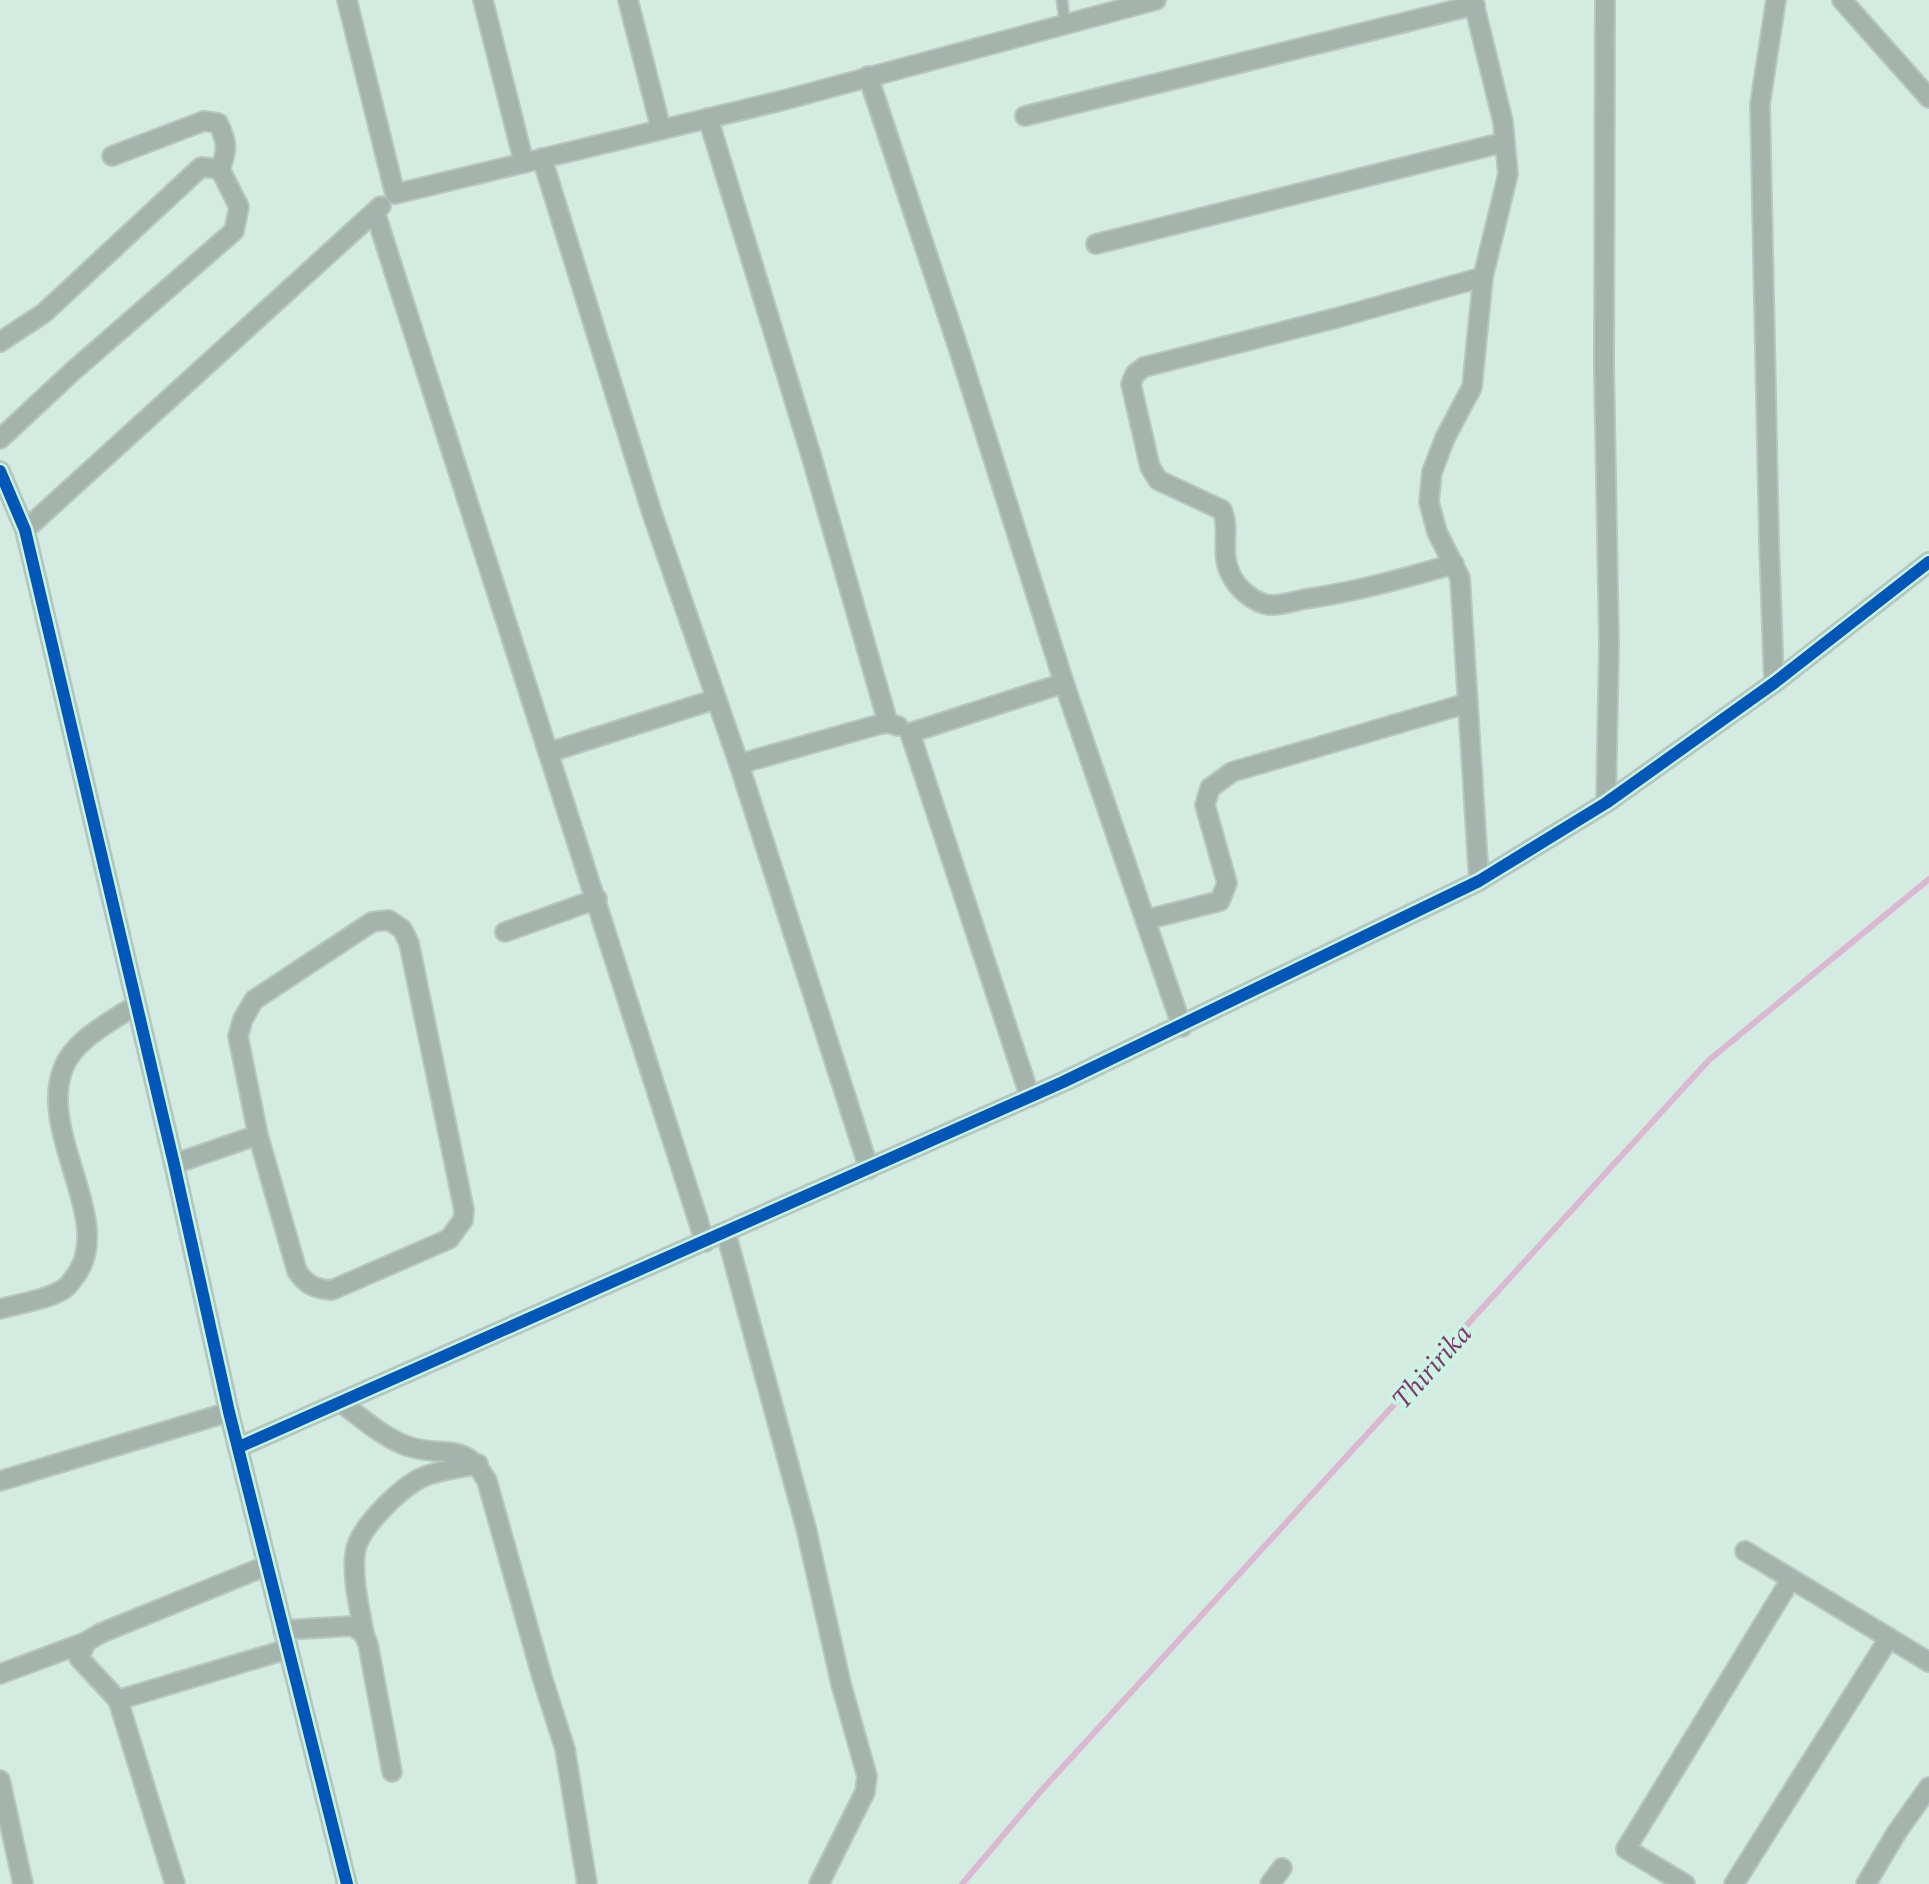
<svg xmlns="http://www.w3.org/2000/svg" width="1929" height="1884" font-family="Spectral,serif">
<rect width="100%" height="100%" fill="#d4ebe1"/>
<g fill="none" stroke-linecap="round" stroke-linejoin="round">
<polyline stroke="#dab8d2" stroke-width="6" points="962,1884 1040,1792 1709,1060 1929,879"/>
<g stroke="#b6c8c0" stroke-width="13">
<polyline id="service" points="1062,0 1065,24"/>
</g>
<g stroke="#b6c8c0" stroke-width="22">
<g id="minor">
<polyline points="347,0 395,194 784,100 1156,0"/>
<polyline points="483,0 524,163"/>
<polyline points="628,0 661,129"/>
<polyline points="1473,0 1503,122 1508,174 1483,277 1472,387 1445,438 1432,472 1429,502 1437,532 1460,578 1479,881"/>
<polyline points="1605,0 1604,368 1609,644 1606,803"/>
<polyline points="1842,0 1929,98"/>
<polyline points="868,76 958,347 1064,683 1182,1027"/>
<polyline points="1025,116 1475,5"/>
<polyline points="708,118 811,455 888,723"/>
<path d="M112,156L204,121L218,123C227,141 228,150 220,169"/>
<polyline points="542,158 652,513 739,764 869,1169"/>
<polyline points="375,212 705,1242"/>
<polyline points="1096,244 1505,142"/>
<polyline points="0,342 44,313 201,167 220,169 239,207 234,231 73,371 0,439"/>
<polyline points="0,471 25,530 174,1164 229,1412 347,1884"/>
<polyline points="25,530 381,206"/>
<path d="M1454,564C1404,578 1356,592 1305,599C1294,601 1280,606 1269,605C1254,603 1237,588 1231,575C1219,552 1231,530 1222,510L1158,480L1150,467L1131,384L1135,374L1144,367L1340,317L1483,277"/>
<polyline points="1774,683 1769,541 1760,104 1776,0"/>
<polyline points="550,752 716,699"/>
<polyline points="739,764 877,725 888,723 898,726"/>
<path d="M389,920L402,929L409,943L464,1210L463,1220L449,1239L332,1290C315,1289 306,1285 297,1271L258,1135L238,1036L243,1019L254,1000L372,922Z"/>
<polyline points="1145,920 1220,901 1227,883 1205,805 1210,788 1232,772 1468,703"/>
<polyline points="505,932 597,899"/>
<polyline points="1030,1097 910,733 1064,683"/>
<polyline points="174,1164 258,1135"/>
<polyline points="726,1233 806,1528 841,1684 867,1776 865,1792 819,1884"/>
<path d="M0,1309C21,1303 46,1300 64,1289C69,1286 72,1280 76,1275C115,1221 38,1134 63,1069C73,1040 112,1021 136,1005"/>
<path d="M340,1402C361,1417 382,1437 407,1446C444,1459 464,1439 487,1481L542,1677L565,1749L587,1884"/>
<polyline points="239,1447 1063,1082 1479,881 1606,803 1774,683 1929,562"/>
<polyline points="0,1481 229,1412"/>
<polyline points="1745,1551 1929,1662"/>
<polyline points="283,1630 353,1626 364,1634 368,1644 392,1772"/>
<path d="M364,1634C360,1609 352,1580 355,1554C357,1529 401,1487 423,1477C439,1470 461,1468 478,1464"/>
<polyline points="0,1674 86,1642"/>
<polyline points="118,1700 79,1658 86,1642 101,1633 266,1566"/>
<polyline points="0,1780 23,1884"/>
<polyline points="175,1884 118,1700 288,1649"/>
<polyline points="1270,1884 1282,1868"/>
<polyline points="1685,1884 1626,1849 1791,1579"/>
<polyline points="1734,1884 1889,1638"/>
<polyline points="1866,1884 1897,1832 1929,1787"/>
</g>
</g>
<use href="#service" stroke="#a5b3ad" stroke-width="9"/>
<use href="#minor" stroke="#a5b3ad" stroke-width="18"/>
<g stroke="#cbf4e2" stroke-width="17">
<g id="cycleway">
<polyline points="0,471 25,530 174,1164 229,1412 347,1884"/>
<polyline points="239,1447 1063,1082 1479,881 1606,803 1774,683 1929,562"/>
</g>
</g>
<use href="#cycleway" stroke="#0057b8" stroke-width="12"/>
</g>
<g text-anchor="middle" stroke-width="8" stroke-linejoin="round" paint-order="stroke">
<g font-size="28" font-style="italic" fill="#7e386e" stroke="#cbf4e2">
<text transform="translate(1431 1366) rotate(-48)" y="10">Thiririka</text>
</g>
</g>
</svg>
